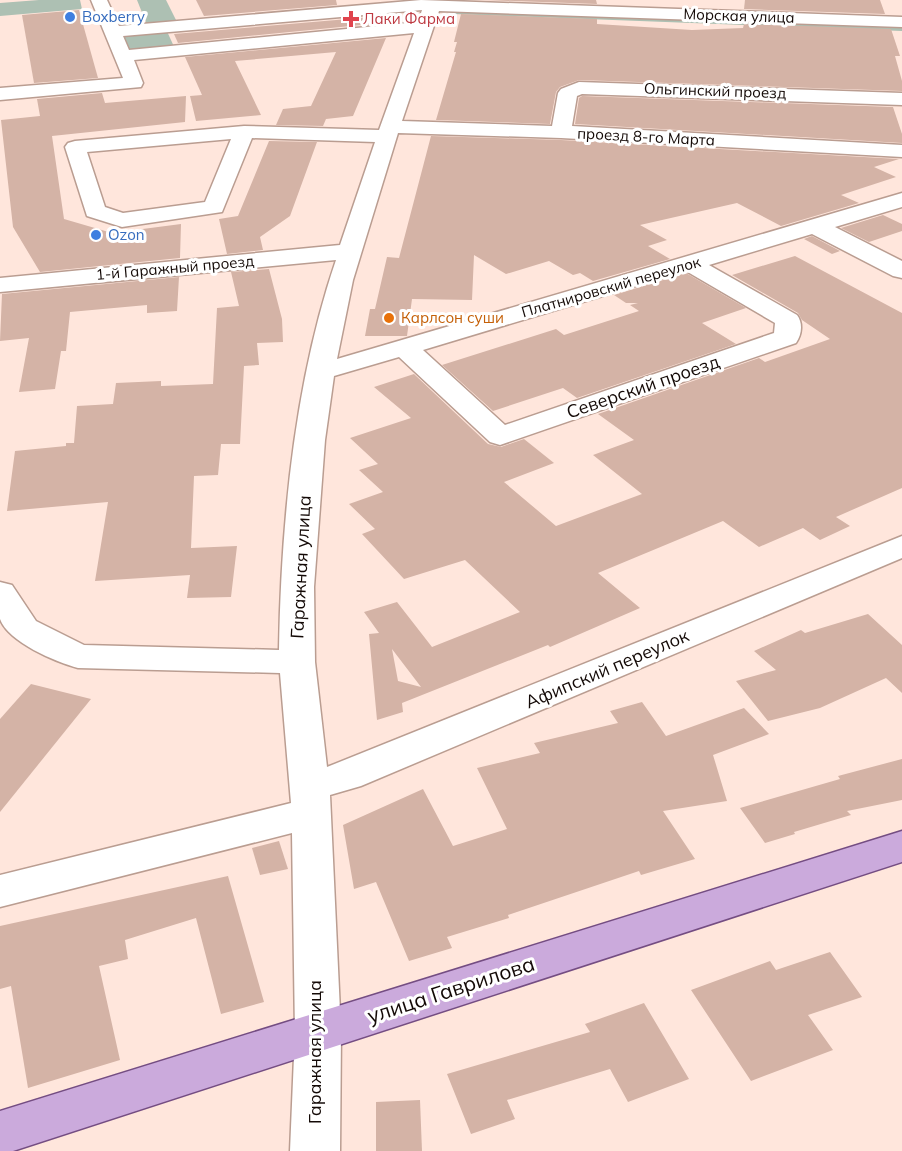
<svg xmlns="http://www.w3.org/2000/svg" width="902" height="1151" font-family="Mulish,sans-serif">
<rect width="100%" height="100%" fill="#ffe6dc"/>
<g fill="#adc0b3">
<polygon points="39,0 80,0 82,9 0,16 0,3"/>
<polygon points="137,0 166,0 177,22 147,25"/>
<polygon points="455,9 902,25 902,31 453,14"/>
<polygon points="165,27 176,51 122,56 112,32"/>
</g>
<g fill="#d4b3a6" fill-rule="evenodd">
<polygon points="196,0 336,0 337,5 204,16"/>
<polygon points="485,0 596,0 597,4"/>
<polygon points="745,0 880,0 885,14 744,9"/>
<polygon points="79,10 98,78 34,83 22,15"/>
<polygon points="461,14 597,19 597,24 692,30 743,28 744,24 891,29 900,56 895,56 902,81 902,91 579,80 560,87 556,92 550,124 436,120 456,52 454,52 457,42 454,42"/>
<polygon points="395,15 392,22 178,43 174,34"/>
<polygon points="386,38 353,116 326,119 323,126 276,125 283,109 311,106 336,52 235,61 261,115 196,121 190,96 202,95 185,57"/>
<polygon points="102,93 105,103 186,96 185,122 52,136 64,219 112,233 181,224 180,258 40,272 13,227 1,120 40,116 37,99"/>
<polygon points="582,96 893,107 902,134 902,143 575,124 579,98"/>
<polygon points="431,136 561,140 899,159 874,167 896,177 841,195 859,203 781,226 737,203 640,225 667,240 648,246 670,259 593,281 580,273 573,275 549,261 506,274 474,255 472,300 412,299 407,336 365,336 370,309 375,309 387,257 399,258"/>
<polygon points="269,141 317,142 290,216 260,237 263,250 227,254 219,219 238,216"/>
<polygon points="883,215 902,224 902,231 869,242 841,228"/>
<polygon points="812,236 840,251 832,254 804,239"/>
<path d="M795,256L902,313V488L836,517L850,526L820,540L803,528L759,547L723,521L598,573L640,608L550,647L548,645L402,703L403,712L377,720L369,634L379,633L364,612L397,602L432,647L520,612L465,560L404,579L362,534L375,529L349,504L383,492L359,470L378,464L350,438L411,418L374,387L414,374L488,444L501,447L524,439L554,463L504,482L556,526L642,494L593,455L634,440L598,414L759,358L765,362L830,339L802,320L798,313L732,275ZM392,649L421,687L398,681Z"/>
<polygon points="269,269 282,319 283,342 257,343 259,365 244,366 240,444 221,444 218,475 194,476 191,548 237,546 231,597 187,598 190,575 95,581 108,502 7,511 15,451 66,446 66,443 74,443 77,406 113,404 116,383 161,381 161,386 213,384 217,308 239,306 231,272"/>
<polygon points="686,273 746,308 702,323 736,344 577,398 563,388 493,411 442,365 556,329 564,335 639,311 630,305 638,303 626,303 614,295"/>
<polygon points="179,277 177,311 147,313 147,305 70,312 66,351 61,351 55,389 19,392 29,338 0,341 2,294"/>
<polygon points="868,614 902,645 902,693 886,678 820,708 768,721 736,681 776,670 754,651 801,630 805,633"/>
<polygon points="31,684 91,699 0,812 0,719"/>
<polygon points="642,702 666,736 744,708 769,734 713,755 727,801 663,811 695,859 641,875 639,871 508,915 509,918 447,937 452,948 409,961 376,882 354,889 343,825 423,789 453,846 507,829 477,768 540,753 534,743 618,723 610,711"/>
<polygon points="902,759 902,800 847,811 851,815 794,832 795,834 765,843 740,808 840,779 838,776"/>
<polygon points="279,841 288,869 260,875 252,848"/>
<polygon points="228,876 264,1002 221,1014 196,918 125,940 128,959 99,966 120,1060 28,1088 11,986 0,989 0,926"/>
<polygon points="830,952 862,997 808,1015 833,1050 751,1081 691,990 770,961 776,970"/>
<polygon points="644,1003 689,1079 628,1102 610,1069 507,1100 515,1119 471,1134 447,1074 590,1032 585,1024"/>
<polygon points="420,1100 422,1151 376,1151 376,1102"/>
</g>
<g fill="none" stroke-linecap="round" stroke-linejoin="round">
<g stroke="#ba9d91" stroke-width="3">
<path id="minor" d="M91,0H107L119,26L421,0L902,17V27L439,11L402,121L552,126L558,93L561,89L579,82L902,93V105L582,94L577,96L572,126L902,145V157L561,138L398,133L353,280L337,359L902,193V207L835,227L902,261V278L893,276L812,234L709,265L797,315C803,323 802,334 796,343L500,445L490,442L399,357L334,376L325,440L314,587L315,662L327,767L902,536V558L361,786L330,795L341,1033L340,1151H290L295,1033L292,833L0,907V875L291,803L280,673L78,668C56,662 8,642 0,619C0,609 0,592 0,582L12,585L36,621L84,645L279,650C281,523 295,380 336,260L0,292V278L340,245L375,142L252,138L222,212L122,227L87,216L65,147L68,143L75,141L244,126L379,130L414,33L134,60L143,83L141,87L0,100V88L123,78ZM422,10L418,22L129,50L123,36ZM231,139L205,202L123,213L105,207L87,152ZM686,271L775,323L774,333L505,425L423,350Z"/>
</g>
<g stroke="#744d82" stroke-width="3">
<polygon id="major" points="902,831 902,862 13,1151 0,1151 0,1111"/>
</g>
<use href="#minor" fill="#fff" fill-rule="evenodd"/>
<use href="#major" fill="#cbaadc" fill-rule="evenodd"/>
</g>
<g fill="#3f7fe0" stroke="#fff" stroke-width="2">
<circle cx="70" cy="17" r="6"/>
<circle cx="96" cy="235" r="6"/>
</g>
<path fill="#e0444e" stroke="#fff" stroke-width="2" d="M348 10h6v6h6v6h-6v6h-6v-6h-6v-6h6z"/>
<circle fill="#e8710a" stroke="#fff" stroke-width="2" cx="389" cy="318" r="6"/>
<g text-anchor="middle" stroke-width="6" stroke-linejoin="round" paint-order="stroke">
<g font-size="15" fill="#130906" stroke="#fff">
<text transform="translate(739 16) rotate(2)" y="5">Морская улица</text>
<text transform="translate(715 91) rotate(2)" y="5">Ольгинский проезд</text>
<text transform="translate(646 137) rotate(3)" y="5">проезд 8-го Марта</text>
<text transform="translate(175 268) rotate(-5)" y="5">1-й Гаражный проезд</text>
<text transform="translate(611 287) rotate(-16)" y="5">Платнировский переулок</text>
</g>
<g font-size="15" fill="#366cbe" stroke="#fff" text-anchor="start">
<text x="82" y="22">Boxberry</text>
<text x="108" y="240">Ozon</text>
</g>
<g font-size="15" fill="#be3a42" stroke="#fff" text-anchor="start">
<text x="363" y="24">Лаки Фарма</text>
</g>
<g font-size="15" fill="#c56008" stroke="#fff" text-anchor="start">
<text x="401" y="323">Карлсон суши</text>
</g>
<g font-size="18" fill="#130906" stroke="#fff">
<text transform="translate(643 387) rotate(-19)" y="6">Северский проезд</text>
<text transform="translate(301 567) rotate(-87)" y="6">Гаражная улица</text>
<text transform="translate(607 669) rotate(-23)" y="6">Афипский переулок</text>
<text transform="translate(315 1052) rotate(-90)" y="6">Гаражная улица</text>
</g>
<g font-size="21" fill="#130906" stroke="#fff">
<text transform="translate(451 990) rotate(-18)" y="7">улица Гаврилова</text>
</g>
</g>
</svg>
